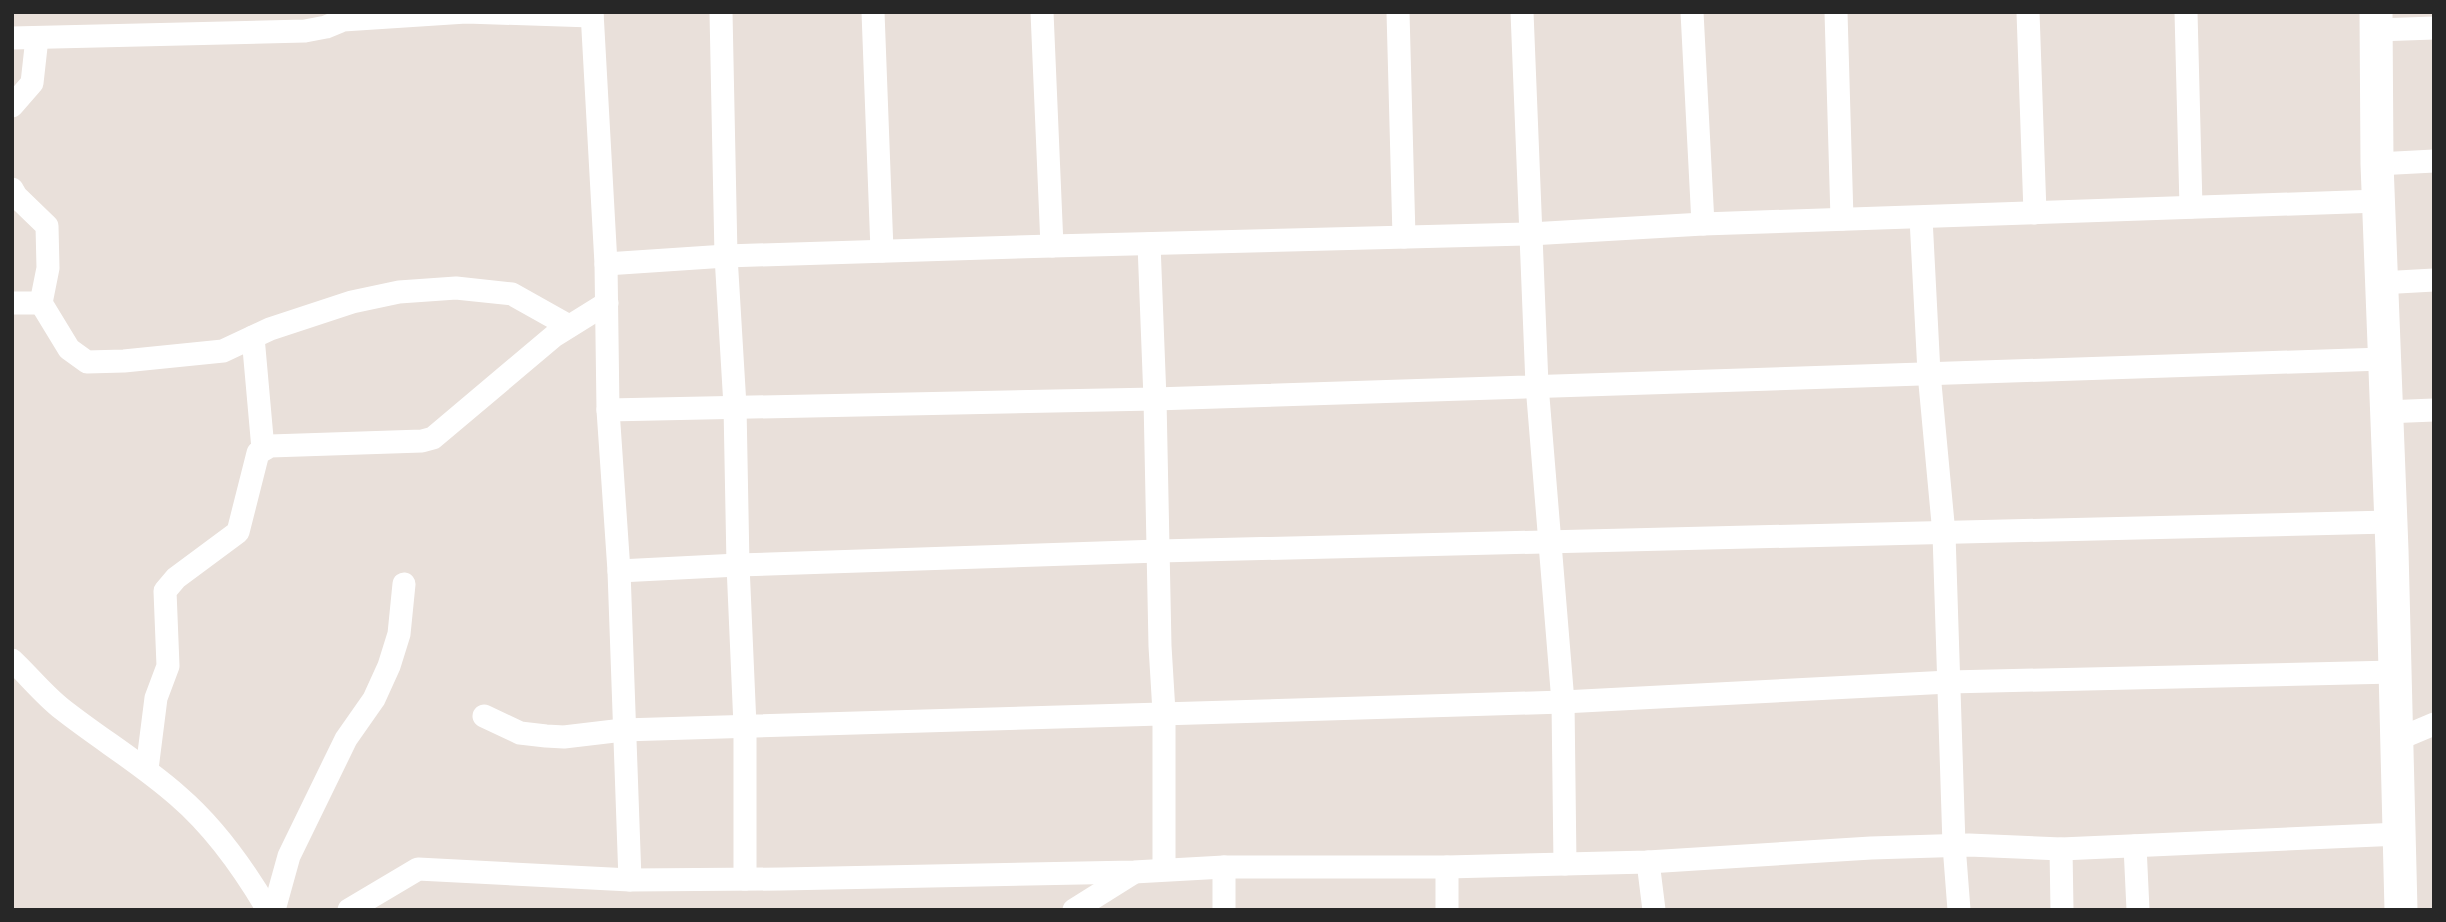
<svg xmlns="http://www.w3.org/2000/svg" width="2446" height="922" font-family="Helvetica,sans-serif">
<rect width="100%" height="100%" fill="#e9e0da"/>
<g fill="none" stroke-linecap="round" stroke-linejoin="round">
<g stroke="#fff" stroke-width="23">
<polyline points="592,12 606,264 608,410 619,571 630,880"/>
<polyline points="721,12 726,256 735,406 738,565 745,726 745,879"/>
<polyline points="873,12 882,251"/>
<polyline points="1042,12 1052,246"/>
<polyline points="1398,12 1404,237"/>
<polyline points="1522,12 1537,385 1563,702 1565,864"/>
<polyline points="1692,12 1703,224"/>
<polyline points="1836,12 1842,219"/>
<polyline points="2028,12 2035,213"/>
<polyline points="2186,12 2191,207"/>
<polyline points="2377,30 2434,28"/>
<polyline points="12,38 305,31 326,27 343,20 466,12 592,16"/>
<polyline points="12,106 32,83 37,38"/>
<polyline points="2377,164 2434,161"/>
<polyline points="12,189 16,196 47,226 48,268 41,303 12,303"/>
<polyline points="1921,218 1929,373 1944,534 1954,845 1959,910"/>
<polyline points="1149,244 1155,399 1160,646 1164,712 1164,869"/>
<polyline points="606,264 726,256 1052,246 1530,234 1703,224 2379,201"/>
<polyline points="2380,283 2434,280"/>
<polyline points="41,303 69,349 87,362 124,361 223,351 270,329 352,302 399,292 456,288 512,294 569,326"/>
<polyline points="253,337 263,449"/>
<polyline points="608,410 1155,399 2383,359"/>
<polyline points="2385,412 2434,410"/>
<polyline points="619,571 738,565 1159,551 2389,522"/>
<path d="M12,660C29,676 44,695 62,709C100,739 142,764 178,796C214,827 244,869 268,910"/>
<polyline points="484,716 520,733 546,736 564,737 623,730 1563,702 1949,682 2394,672"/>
<polyline points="2396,740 2434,724"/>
<polyline points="147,769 156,698 168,666 165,591 176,578 238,532 258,453 270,446 422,441 433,438 554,336 607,303"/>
<polyline points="2135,846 2138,910"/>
<polyline points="2061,849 2062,910"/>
<polyline points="1648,862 1654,910"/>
<polyline points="1224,867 1224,910"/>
<polyline points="274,910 289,856 346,739 374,699 389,666 399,634 404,584"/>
<polyline points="349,910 418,869 630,880 782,879 1134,872 1224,867 1447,867 1648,862 1871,848 1969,845 2061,849 2400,834"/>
<polyline points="1074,910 1133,873"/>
<polyline points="1447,910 1447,867"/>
</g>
<polyline stroke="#fff" stroke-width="33" points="2376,12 2377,164 2392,550 2401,910"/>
</g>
<rect width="2446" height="922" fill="none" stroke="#272727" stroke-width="28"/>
</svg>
